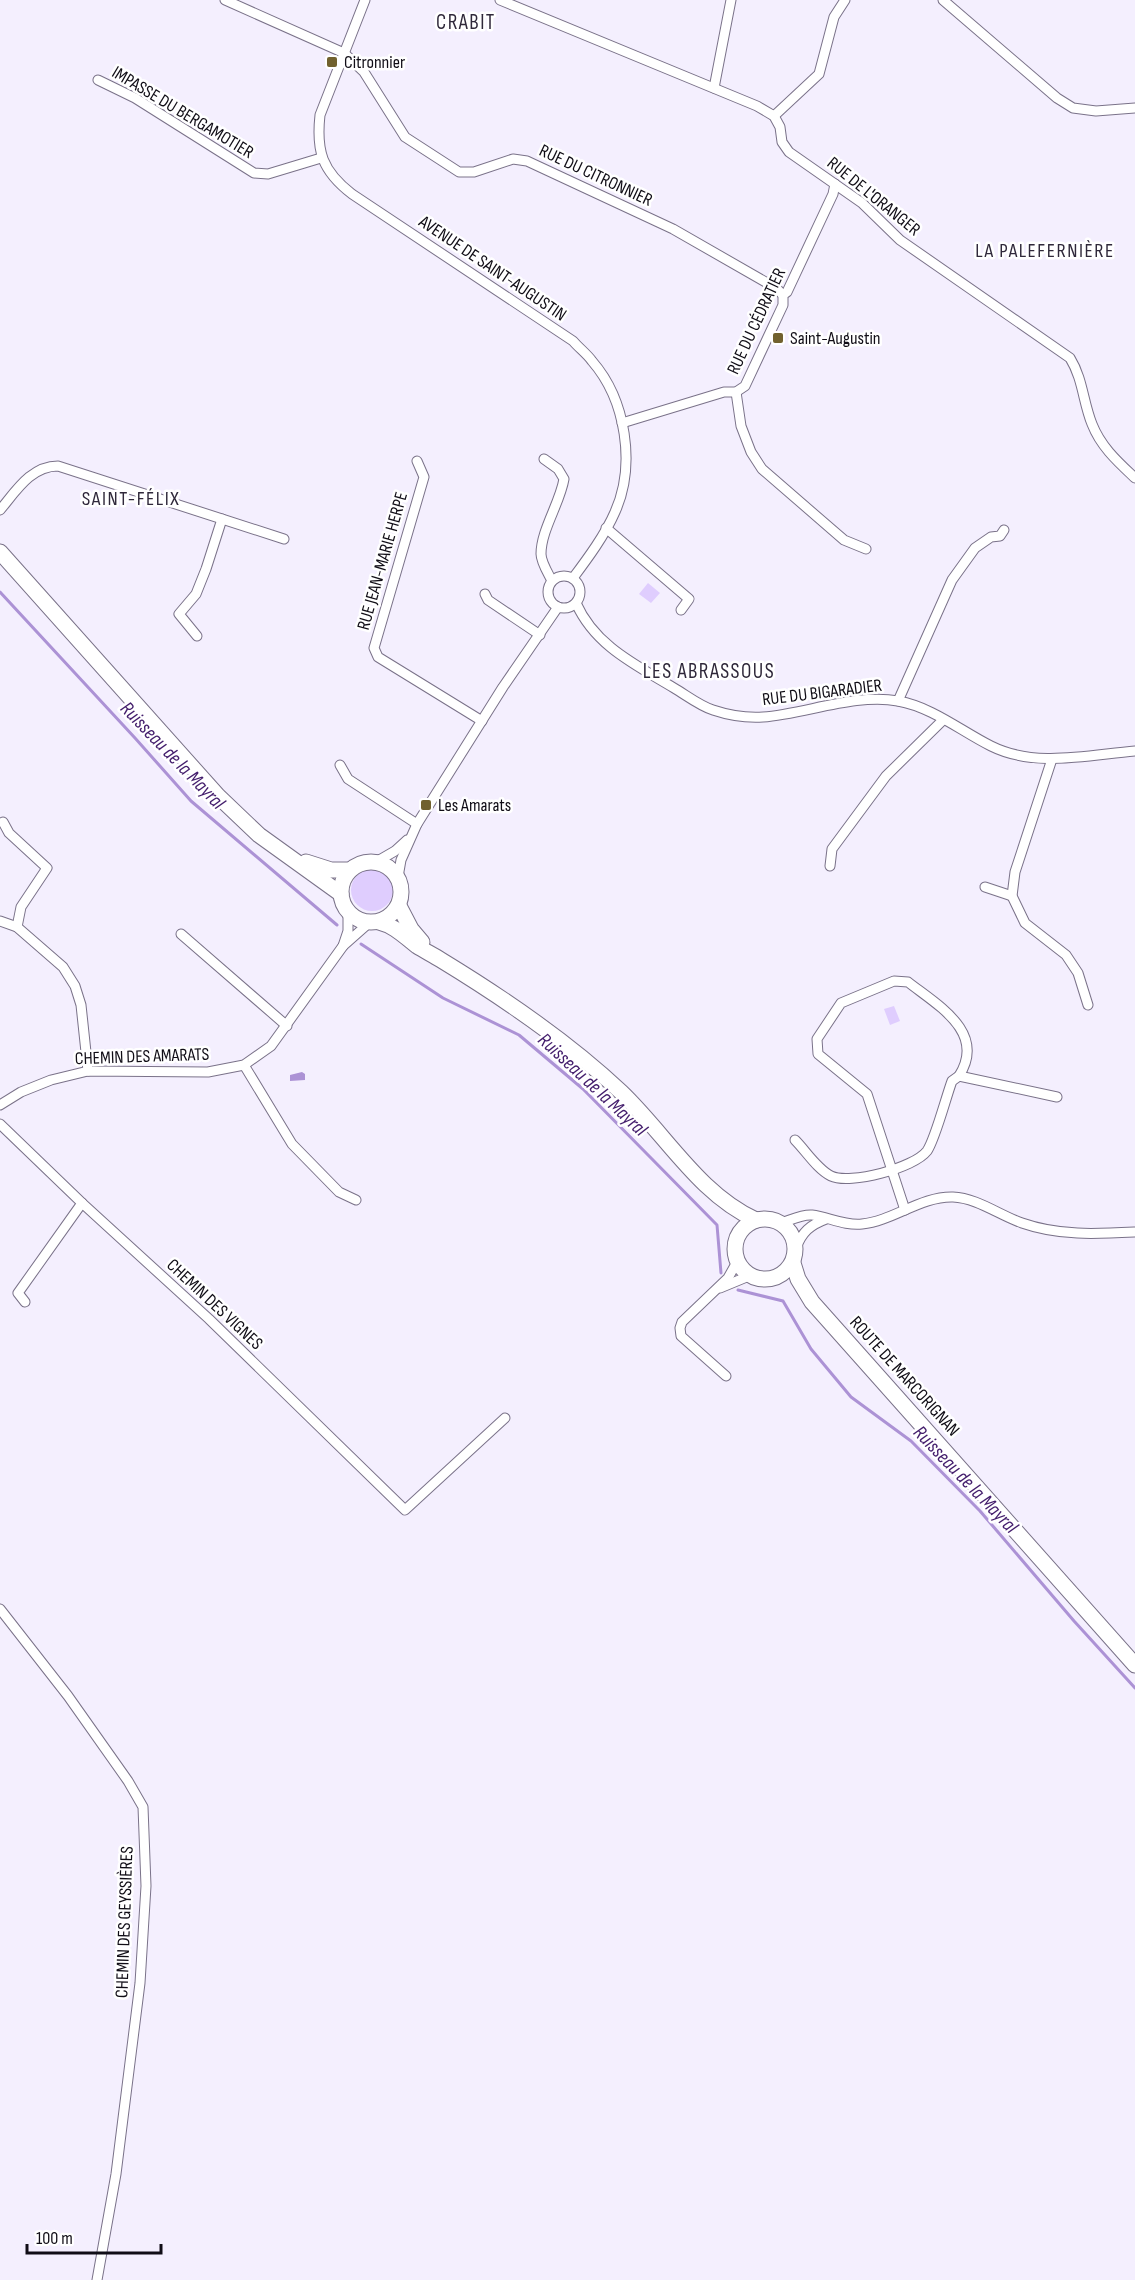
<svg xmlns="http://www.w3.org/2000/svg" width="1135" height="2280" font-family="'Sofia Sans Condensed',sans-serif">
<rect width="100%" height="100%" fill="#f4effe"/>
<g fill="#dfcdfe">
<polygon points="648,583 660,593 651,603 639,594"/>
<circle cx="372" cy="890" r="21"/>
<polygon points="894,1006 900,1021 890,1025 884,1009"/>
</g>
<polygon fill="#ac92d5" points="302,1072 305,1074 305,1080 290,1081 290,1075"/>
<g fill="none" stroke-linecap="round" stroke-linejoin="round">
<g stroke="#ac92d5" stroke-width="3">
<polyline points="0,592 135,738 191,801 337,925"/>
<polyline points="361,944 443,998 519,1035 583,1089 717,1225 721,1273"/>
<polyline points="738,1290 783,1301 811,1349 851,1397 911,1441 980,1511 1074,1621 1135,1688"/>
</g>
<g stroke="#7a7289" stroke-width="11">
<g id="minor">
<polyline points="225,0 344,53 364,72 405,137 459,172 474,172 513,159 527,161 673,229 776,288 783,295"/>
<path d="M365,0L320,115C316,151 322,171 352,194L573,341C579,348 587,354 592,361C626,400 636,465 615,512C605,535 588,558 573,578"/>
<path d="M500,0L757,106L774,116L780,127L782,142L789,152L862,203L900,240L1070,358C1083,379 1083,402 1092,424C1101,447 1118,462 1135,478"/>
<polyline points="943,0 1057,98 1073,108 1096,111 1135,108"/>
<polyline points="98,80 135,98 254,173 268,174 321,158"/>
<polyline points="714,88 731,0"/>
<polyline points="774,116 819,74 834,17 845,0"/>
<polyline points="736,392 741,426 751,452 762,469 844,540 866,549"/>
<polyline points="622,423 724,392 736,392 745,386 783,305 783,295 787,292 833,194 835,184"/>
<path d="M544,459L558,469L564,479C560,503 541,530 541,554C541,562 548,573 552,581"/>
<polyline points="417,461 424,477 374,648 378,657 482,721"/>
<path d="M0,510C16,491 31,466 58,466L284,539"/>
<polyline points="606,528 689,599 681,610"/>
<circle cx="564" cy="592" r="16"/>
<polyline points="485,594 488,600 540,635"/>
<path d="M576,603C595,646 636,665 674,688C686,695 700,706 713,710C728,715 747,718 763,717C805,714 856,693 898,701C932,707 961,731 991,746C1035,768 1088,755 1135,751"/>
<polyline points="197,636 179,614 196,594 206,569 222,519"/>
<polyline points="898,701 952,580 975,548 991,537 1000,536 1004,530"/>
<polyline points="1052,759 1015,872 1012,896 1025,923 1066,955 1078,973 1088,1005"/>
<polyline points="340,765 348,779 417,824"/>
<polyline points="3,822 9,833 47,868 21,907 17,927"/>
<polyline points="376,862 395,851 407,840"/>
<polyline points="830,866 832,849 886,776 943,720"/>
<polyline points="398,877 401,860 417,824 503,687 558,607"/>
<polyline points="985,887 1012,896"/>
<polyline points="348,913 348,931 343,946 369,923"/>
<polyline points="0,921 17,927 63,967 75,986 81,1005 88,1071"/>
<polyline points="181,934 287,1026"/>
<polyline points="244,1065 292,1144 339,1192 356,1200"/>
<polyline points="0,1105 21,1092 51,1080 88,1071 208,1072 244,1065 271,1046 343,946"/>
<polyline points="0,1124 82,1203 209,1319 405,1510 505,1418"/>
<path d="M795,1140C806,1151 817,1169 831,1176C850,1185 914,1168 927,1151C935,1140 946,1097 952,1081L959,1076L1057,1097"/>
<path d="M905,1210L867,1094L818,1054L817,1039L841,1003L894,981L908,982C937,1005 987,1032 959,1076"/>
<path d="M781,1223C791,1220 802,1214 812,1215C828,1217 845,1226 862,1224C893,1221 921,1196 953,1197C977,1198 999,1215 1022,1223C1059,1236 1096,1234 1135,1232"/>
<path d="M796,1248C802,1232 810,1225 826,1219"/>
<polyline points="720,1288 749,1276"/>
<polyline points="25,1302 18,1293 82,1203"/>
<polyline points="726,1376 681,1336 680,1328 682,1322 728,1278 737,1262"/>
<polyline points="0,1609 68,1696 128,1781 143,1807 146,1886 140,1983 116,2174 97,2280"/>
</g>
</g>
<g stroke="#7a7289" stroke-width="17">
<g id="primary">
<polyline points="0,552 218,796 259,835 341,894"/>
<circle cx="371" cy="892" r="30"/>
<polyline points="306,862 331,870 350,870"/>
<polyline points="399,906 411,929 422,942"/>
<path d="M379,922C395,926 404,936 417,946C425,951 433,955 441,960C505,999 567,1041 621,1092C666,1135 699,1194 756,1220"/>
<circle cx="765" cy="1249" r="30"/>
<polyline points="793,1263 798,1279 812,1302 1135,1665"/>
</g>
</g>
<use href="#minor" stroke="#fff" stroke-width="9"/>
<use href="#primary" stroke="#fff" stroke-width="15"/>
</g>
<g fill="#71612e" stroke="#fff" stroke-width="2">
<rect x="326" y="56" width="12" height="12" rx="3"/>
<rect x="772" y="332" width="12" height="12" rx="3"/>
<rect x="420" y="799" width="12" height="12" rx="3"/>
</g>
<g text-anchor="middle" stroke-width="5" stroke-linejoin="round" paint-order="stroke">
<g font-size="18" fill="#100d16" stroke="#fff" text-anchor="start">
<text x="344" y="68">Citronnier</text>
<text x="790" y="344">Saint-Augustin</text>
<text x="438" y="811">Les Amarats</text>
</g>
<g font-size="18" fill="#100d16" stroke="#fff">
<text transform="translate(183 112) rotate(31)" y="6">IMPASSE DU BERGAMOTIER</text>
<text transform="translate(596 175) rotate(25)" y="6">RUE DU CITRONNIER</text>
<text transform="translate(874 196) rotate(39)" y="6">RUE DE L'ORANGER</text>
<text transform="translate(493 268) rotate(34)" y="6">AVENUE DE SAINT-AUGUSTIN</text>
<text transform="translate(756 321) rotate(-65)" y="6">RUE DU CÉDRATIER</text>
<text transform="translate(382 561) rotate(-74)" y="6">RUE JEAN-MARIE HERPE</text>
<text transform="translate(822 692) rotate(-7)" y="6">RUE DU BIGARADIER</text>
<text transform="translate(142 1056) rotate(-2)" y="6">CHEMIN DES AMARATS</text>
<text transform="translate(215 1304) rotate(43)" y="6">CHEMIN DES VIGNES</text>
<text transform="translate(905 1376) rotate(48)" y="6">ROUTE DE MARCORIGNAN</text>
<text transform="translate(124 1922) rotate(-88)" y="6">CHEMIN DES GEYSSIÈRES</text>
</g>
<g font-size="20" letter-spacing="1.5" fill="#2f283a" stroke="#fff">
<text x="1045" y="257">LA PALEFERNIÈRE</text>
<text x="131" y="505">SAINT-FÉLIX</text>
</g>
<g font-size="20" font-style="italic" fill="#431d6c" stroke="#fff">
<text transform="translate(173 755) rotate(46)" y="7">Ruisseau de la Mayral</text>
<text transform="translate(593 1084) rotate(43)" y="7">Ruisseau de la Mayral</text>
<text transform="translate(966 1479) rotate(46)" y="7">Ruisseau de la Mayral</text>
</g>
<g font-size="21" letter-spacing="1.5" fill="#2f283a" stroke="#fff">
<text x="466" y="29">CRABIT</text>
<text x="709" y="678">LES ABRASSOUS</text>
</g>
</g>
<path d="M27 2244v9h134v-9" fill="none" stroke="#100d16" stroke-width="3"/>
<text x="36" y="2244" font-size="18" fill="#100d16" stroke="#ffffff" stroke-width="4.5" paint-order="stroke">100 m</text>
</svg>
